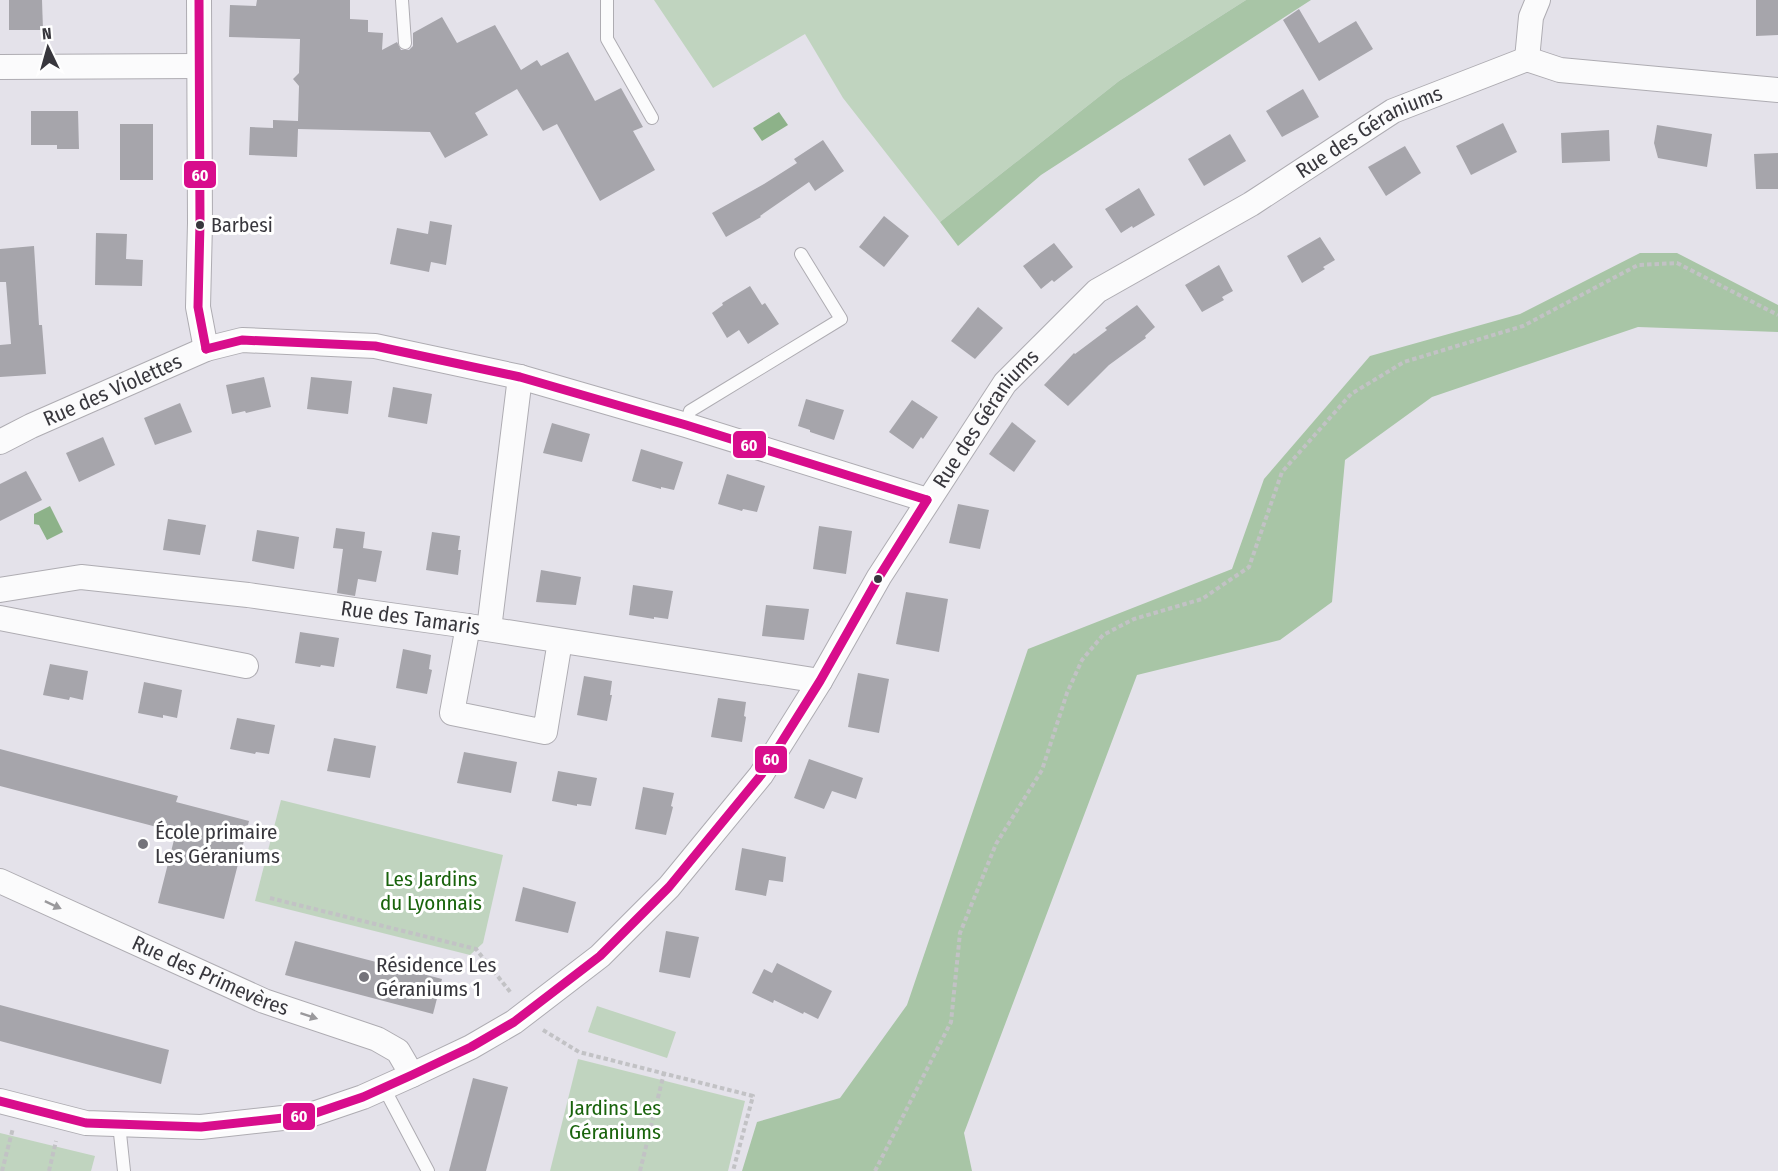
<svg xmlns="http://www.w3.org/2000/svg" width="1778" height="1171" font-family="'Fira Sans Condensed',sans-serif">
<rect width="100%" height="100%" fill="#e4e2ea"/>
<g fill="#c0d4bf">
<polygon points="654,0 1246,0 1119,81 940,222 843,98 805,34 713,88"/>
<polygon points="281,800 503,855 483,943 470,955 255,901"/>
<polygon points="597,1006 676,1032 667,1058 588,1032"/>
<polygon points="578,1059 745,1101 728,1171 550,1171"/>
<polygon points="0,1133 95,1156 91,1171 0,1171"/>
</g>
<g fill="#a8c5a6">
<polygon points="1246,0 1311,0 1041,175 958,246 940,222 1119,81"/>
<polygon points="1640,253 1677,253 1778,305 1778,332 1638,327 1432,397 1345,460 1332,602 1280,640 1137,675 964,1133 972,1171 742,1171 757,1122 840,1098 907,1005 1028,649 1232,569 1264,479 1370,356 1520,314"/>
</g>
<g fill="#8db289">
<polygon points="779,112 788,125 762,141 753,128"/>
<polygon points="50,506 63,532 47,540 39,525 34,524 34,514"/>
</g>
<g fill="#a6a5ab">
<polygon points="9,0 42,0 43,30 9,30"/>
<polygon points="257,0 350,0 350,19 368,20 368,32 383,33 382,50 397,42 401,50 409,50 413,46 413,33 442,17 457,43 495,25 521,70 537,60 541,66 568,52 595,101 621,88 643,127 633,131 655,170 600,201 557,124 543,131 517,89 475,113 488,135 445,158 430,132 298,129 297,157 249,155 250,127 273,128 273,120 298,121 299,86 293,79 299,73 300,39 229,37 230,5 256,6"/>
<polygon points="1756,0 1778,0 1778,35 1756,36"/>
<polygon points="1299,9 1319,43 1356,21 1373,49 1319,81 1283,20"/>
<polygon points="1303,89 1319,117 1282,137 1266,111"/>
<polygon points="31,111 78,111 79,149 57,149 57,145 31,145"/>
<polygon points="1503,123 1517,152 1471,175 1456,146"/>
<rect x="120" y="124" width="33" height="56"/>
<polygon points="1657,125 1712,134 1707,167 1658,158 1654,143"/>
<polygon points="1609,130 1610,161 1562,163 1561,133"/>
<polygon points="1230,134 1246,161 1204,186 1188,159"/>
<polygon points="823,140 844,171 815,191 809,182 760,216 761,217 726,237 712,213 764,184 797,163 794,159"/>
<polygon points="1405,146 1421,173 1386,196 1368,167"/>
<polygon points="1778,153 1778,189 1756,189 1754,154"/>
<polygon points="1139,188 1155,215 1133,228 1132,226 1121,233 1105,209"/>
<polygon points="884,216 909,236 884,267 859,247"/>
<polygon points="430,221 452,225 446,265 431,262 429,272 390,264 397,228 428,234"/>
<polygon points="96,233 127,234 126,259 143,260 142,286 95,285"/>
<polygon points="1320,237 1335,260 1323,267 1325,269 1302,283 1287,256"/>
<polygon points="1054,243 1073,267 1054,282 1052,280 1041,289 1023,266"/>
<polygon points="34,246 39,325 42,325 46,374 0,377 0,345 11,344 6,282 0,282 0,249"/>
<polygon points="1219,265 1233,291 1222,297 1224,300 1202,312 1185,285"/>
<polygon points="750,286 762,305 765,303 779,324 748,344 739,330 727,338 712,313 723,305 722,303"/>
<polygon points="1137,305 1155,327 1145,336 1146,338 1109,365 1068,406 1044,385 1074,353 1075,354 1107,330 1105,328"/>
<polygon points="978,307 1003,328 975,359 951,341"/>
<polygon points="264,377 271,407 246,413 245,411 232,414 226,385"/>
<polygon points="311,377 352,381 348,414 307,409"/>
<polygon points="393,387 432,394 427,424 388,417"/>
<polygon points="806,399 844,410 834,440 810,432 810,430 798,426"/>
<polygon points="912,400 938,417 923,439 921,437 913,449 889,432"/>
<polygon points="180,403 192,432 155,445 144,418"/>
<polygon points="1012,422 1036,441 1014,472 989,454"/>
<polygon points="552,423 590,434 582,462 543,453"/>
<polygon points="103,437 115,465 79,482 66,453"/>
<polygon points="641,449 683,462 674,490 661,487 661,489 632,481"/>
<polygon points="26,471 42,500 0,521 0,484"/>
<polygon points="727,474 765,486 757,512 743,509 742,511 718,504"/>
<polygon points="958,504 989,510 980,549 949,543"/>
<polygon points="168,519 206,525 200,555 163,550"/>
<polygon points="819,526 852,531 846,574 813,569"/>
<polygon points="336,528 365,532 363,548 382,551 376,582 358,579 355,596 337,593 343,549 333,548"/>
<polygon points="257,530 299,537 294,569 252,561"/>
<polygon points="432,532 460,536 458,550 461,550 458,575 426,570"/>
<polygon points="541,570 581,577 576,605 536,602"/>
<polygon points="633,585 673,591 668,619 654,617 654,619 629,615"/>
<polygon points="906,592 948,599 939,652 896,644"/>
<polygon points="766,605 809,609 804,640 762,636"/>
<polygon points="300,632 339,638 334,667 321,665 320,667 295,663"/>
<polygon points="403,649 431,655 429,669 432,670 427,694 396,688"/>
<polygon points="50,664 88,671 83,700 70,697 69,700 43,695"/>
<polygon points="858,673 889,679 879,733 848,727"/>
<polygon points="584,676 612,681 610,695 612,695 607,721 577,715"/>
<polygon points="144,682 182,690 177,718 163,715 163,718 138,713"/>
<polygon points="718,698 746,702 744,716 746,717 742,742 711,737"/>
<polygon points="237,718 275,725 269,754 256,752 255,754 230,749"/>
<polygon points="334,738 376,746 370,778 327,771"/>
<polygon points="0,749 178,796 176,802 249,821 224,919 158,903 176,832 0,786"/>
<polygon points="464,752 517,762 511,793 457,783"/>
<polygon points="809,759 863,778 856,799 832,791 824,809 794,798"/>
<polygon points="558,771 597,778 591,806 577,804 577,806 552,801"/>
<polygon points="643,787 674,793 671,806 673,807 666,835 635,829"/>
<polygon points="742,848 786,857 783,882 769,880 766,896 735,890"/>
<polygon points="523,887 576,902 568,933 515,921"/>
<polygon points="666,931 699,937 690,978 659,972"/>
<polygon points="295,941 442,979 433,1014 285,975"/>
<polygon points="777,963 832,991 818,1019 804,1012 803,1014 774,1000 773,1003 752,993 764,969 772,973"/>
<polygon points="0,1005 169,1050 161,1084 0,1041"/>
<polygon points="473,1078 508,1087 486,1171 449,1171"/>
</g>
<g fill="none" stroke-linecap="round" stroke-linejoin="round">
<g stroke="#aeacb2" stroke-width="14">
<g id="service">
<polyline points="402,0 405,43"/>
<polyline points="607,0 607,39 652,118"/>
<polyline points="686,425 690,411 841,319 801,254"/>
<polyline points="384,1088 428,1171"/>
<polyline points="119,1124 124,1171"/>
</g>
</g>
<g stroke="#aeacb2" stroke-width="26">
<g id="minor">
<polyline points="199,0 200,223 198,307 206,349"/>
<polyline points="1527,59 1531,17 1538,0"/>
<polyline points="0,67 199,66"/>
<path id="s1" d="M0,442L31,426L206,349L242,340L375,346L520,377L686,425L927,500"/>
<path id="s2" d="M0,590L81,577L248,595L468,626L820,681"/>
<polyline points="0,618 246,666"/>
<polyline points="468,626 452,713 545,732 560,641"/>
<polyline points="489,629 520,377"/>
<path id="s3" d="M0,881L264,1001L377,1039L398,1051L412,1075"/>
<path id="s4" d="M0,1101L86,1123L201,1127L310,1115L363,1097L412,1075L471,1047L514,1022L600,956L669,887L761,775L820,681L879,577L1005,383L1097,291L1251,204L1393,111L1527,59L1560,70L1778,90"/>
</g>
</g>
<g stroke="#c2c2c5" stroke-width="4" stroke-dasharray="4.5 3" stroke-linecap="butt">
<polyline points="270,898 476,949 511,993"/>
<polyline points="543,1030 579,1052 753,1096 733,1171"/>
<polyline points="2,1171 13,1128"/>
<polyline points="49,1171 56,1141"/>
<polyline points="640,1171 664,1073"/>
<polyline points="875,1171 951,1022 960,933 996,844 1042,770 1067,693 1082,660 1103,635 1134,619 1202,599 1249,567 1282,472 1351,394 1404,362 1523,326 1638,265 1677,263 1778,315"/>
</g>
<use href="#service" stroke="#fbfbfc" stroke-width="12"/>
<use href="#minor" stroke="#fbfbfc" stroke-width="24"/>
<g stroke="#fff" stroke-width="14">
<g id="bus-1">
<polyline points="199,0 200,223 198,307 206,349"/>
<polyline points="206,349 242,340 375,346 520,377 686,425 927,500"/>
<polyline points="0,1101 86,1123 201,1127 310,1115 363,1097 412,1075 471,1047 514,1022 600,956 669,887 761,775 820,681 879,577 927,500"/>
</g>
</g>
<use href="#bus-1" stroke="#d80d8c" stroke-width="9"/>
</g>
<defs><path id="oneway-solid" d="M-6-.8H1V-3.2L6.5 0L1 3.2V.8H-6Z" transform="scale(1.5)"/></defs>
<g fill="#9a999c">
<use href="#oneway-solid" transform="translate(53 905) rotate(25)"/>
<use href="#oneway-solid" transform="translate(309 1016) rotate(18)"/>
</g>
<g fill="#38373d" stroke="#fff" stroke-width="2">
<circle cx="200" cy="225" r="5"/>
<circle cx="878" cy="579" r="5"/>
</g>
<g fill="#74737a" stroke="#fff" stroke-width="2">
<circle cx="143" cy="844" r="6"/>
<circle cx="364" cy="977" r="6"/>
</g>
<g text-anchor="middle" stroke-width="6" stroke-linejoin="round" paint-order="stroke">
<g font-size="20" fill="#38373d" stroke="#fff" text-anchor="start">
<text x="211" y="232">Barbesi</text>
</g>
<g font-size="21" fill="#38373d" stroke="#fff">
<text dy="7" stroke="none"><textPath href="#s4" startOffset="1797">Rue des Géraniums</textPath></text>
<text dy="7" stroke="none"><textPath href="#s1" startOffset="124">Rue des Violettes</textPath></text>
<text dy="7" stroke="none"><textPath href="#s4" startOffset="1311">Rue des Géraniums</textPath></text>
<text dy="7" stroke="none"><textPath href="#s2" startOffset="414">Rue des Tamaris</textPath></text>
<text dy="7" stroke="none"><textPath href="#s3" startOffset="231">Rue des Primevères</textPath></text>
</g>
<g font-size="21" fill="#38373d" stroke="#fff" text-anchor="start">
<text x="155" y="839">École primaire<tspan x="155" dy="24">Les Géraniums</tspan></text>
<text x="376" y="972">Résidence Les<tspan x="376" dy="24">Géraniums 1</tspan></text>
</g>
<g font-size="21" fill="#19630c" stroke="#fff">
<text x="431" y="886">Les Jardins<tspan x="431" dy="24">du Lyonnais</tspan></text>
<text x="615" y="1115">Jardins Les<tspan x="615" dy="24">Géraniums</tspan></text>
</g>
</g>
<g stroke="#fff" stroke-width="2">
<rect x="183" y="160" width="34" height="29" rx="6" fill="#d80d8c"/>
<rect x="732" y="430" width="35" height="29" rx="6" fill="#d80d8c"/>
<rect x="754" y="745" width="34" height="29" rx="6" fill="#d80d8c"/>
<rect x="282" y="1102" width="34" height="29" rx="6" fill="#d80d8c"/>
</g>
<g font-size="16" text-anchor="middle" font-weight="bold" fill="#fff">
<text x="200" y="181">60</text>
<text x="749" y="451">60</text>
<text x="771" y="765">60</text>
<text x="299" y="1122">60</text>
</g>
<g transform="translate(48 48) rotate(355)" stroke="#ffffff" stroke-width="4.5" paint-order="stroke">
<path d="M0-4.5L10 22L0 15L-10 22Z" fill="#38373d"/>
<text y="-9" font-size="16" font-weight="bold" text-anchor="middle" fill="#38373d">N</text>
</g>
</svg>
